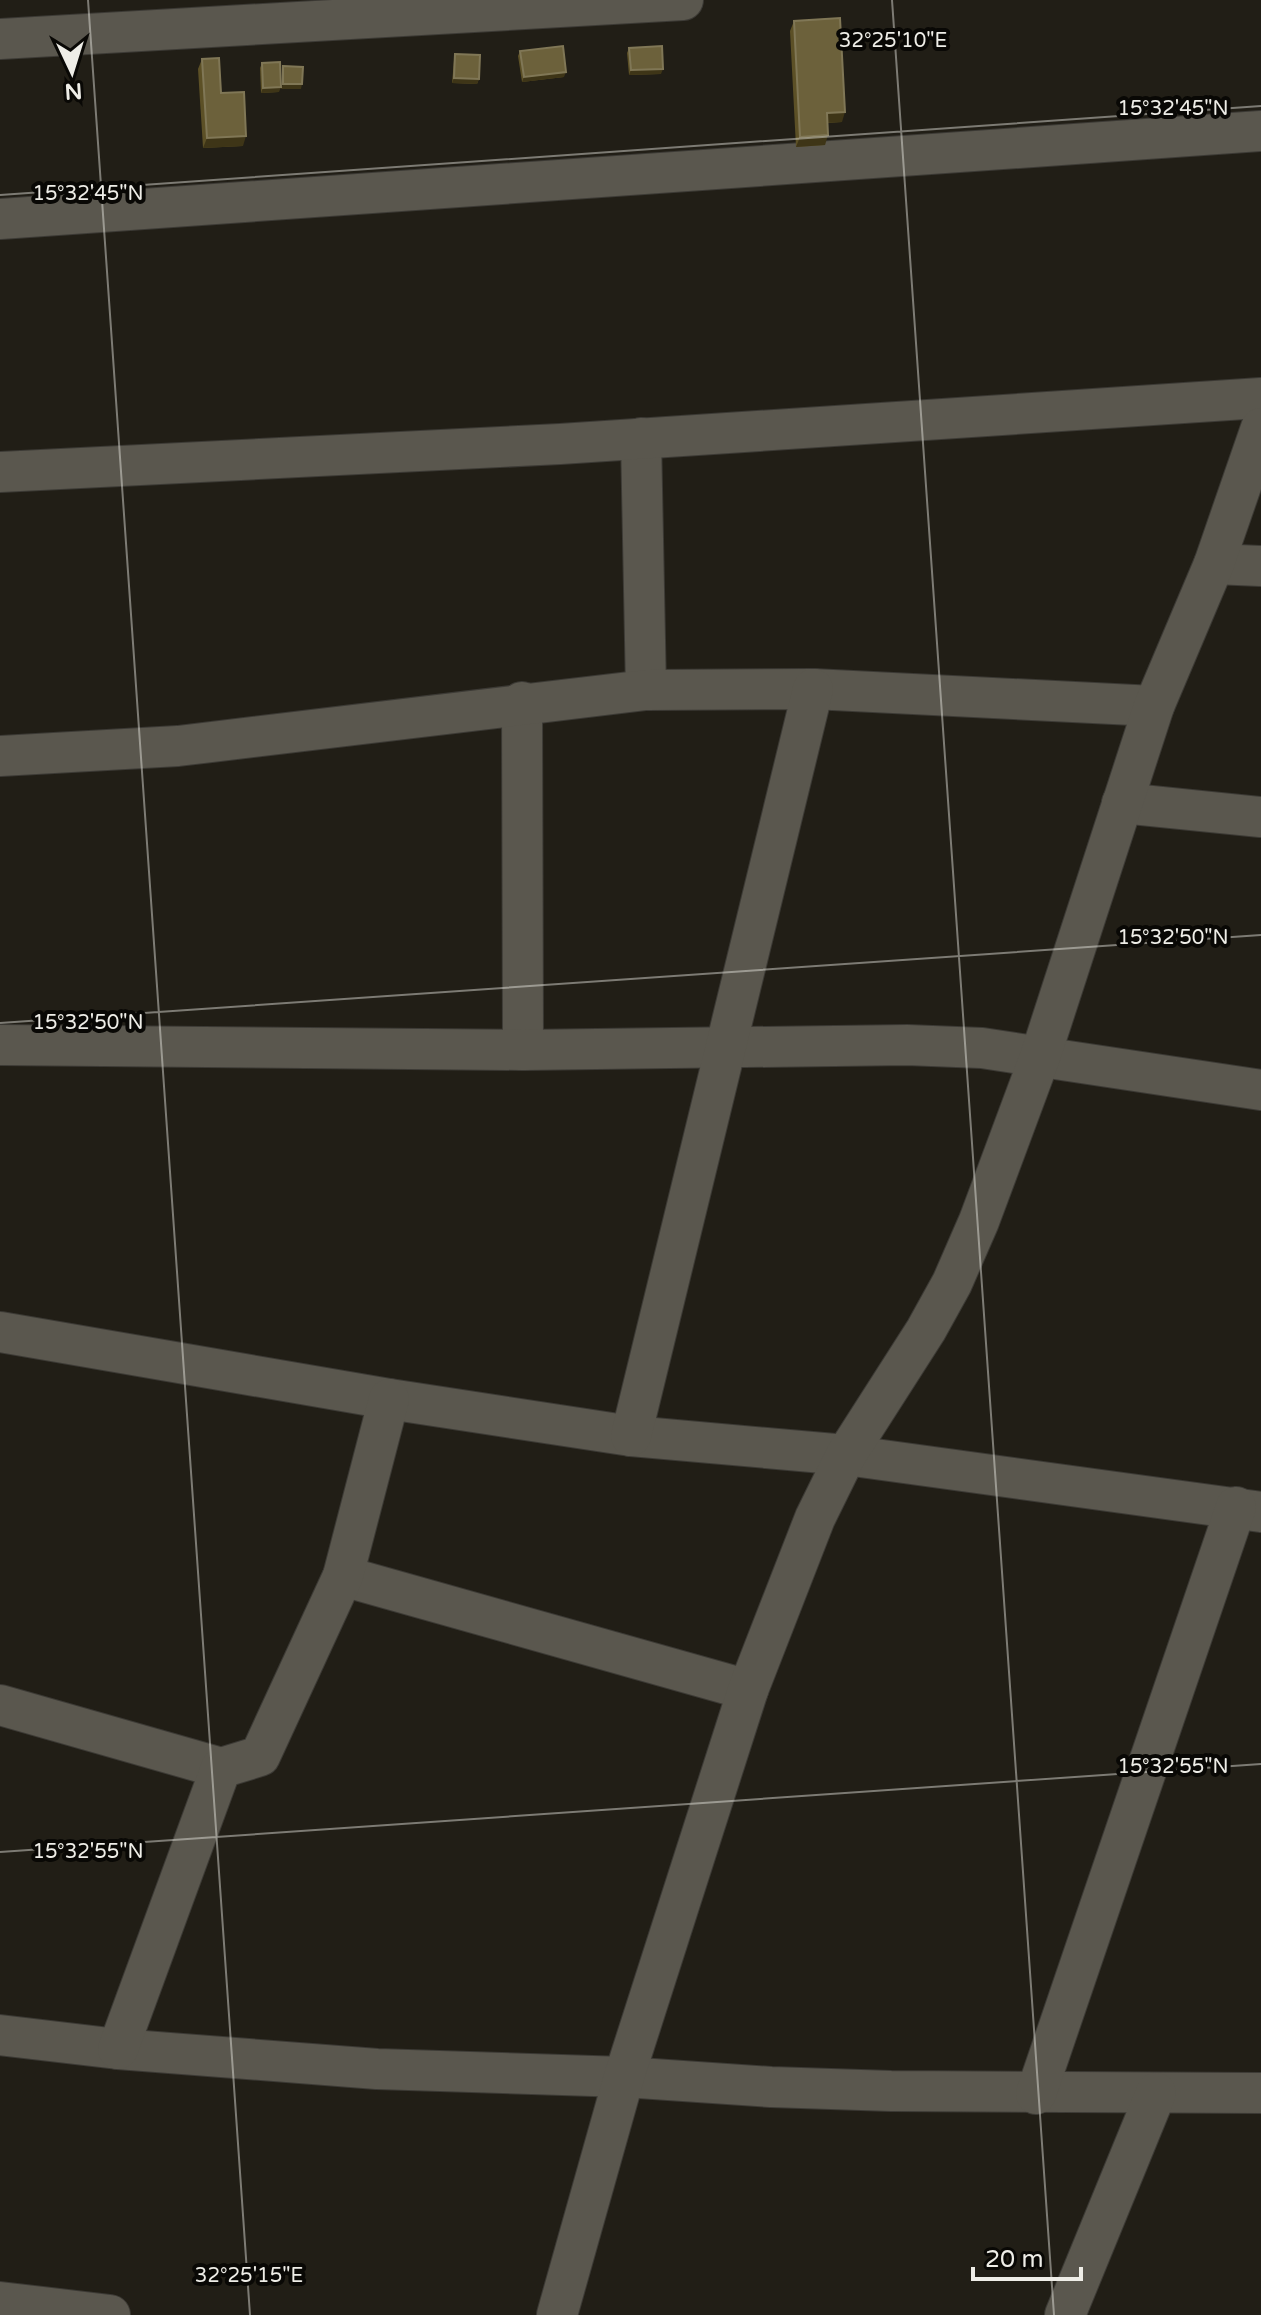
<svg xmlns="http://www.w3.org/2000/svg" width="1261" height="2315" font-family="'Varela Round',sans-serif">
<rect width="100%" height="100%" fill="#211e16"/>
<g fill="none" stroke-linecap="round" stroke-linejoin="round">
<g stroke="#3c3a35" stroke-width="42">
<g id="minor">
<polyline points="0,39 683,0"/>
<polyline points="0,219 1261,131"/>
<polyline points="641,438 646,690"/>
<polyline points="0,472 560,444 1261,398"/>
<polyline points="1214,564 1261,566"/>
<polyline points="522,702 523,1050"/>
<polyline points="0,756 178,746 646,690 813,689 1154,706"/>
<polyline points="1122,803 1261,817"/>
<polyline points="0,1045 523,1050 907,1045 982,1048 1261,1090"/>
<polyline points="0,1332 389,1399 631,1436 846,1455 1261,1512"/>
<polyline points="631,1436 813,689"/>
<polyline points="343,1576 748,1690"/>
<polyline points="0,1705 221,1768"/>
<polyline points="0,2035 118,2049 377,2069 624,2077 771,2087 891,2091 1261,2093"/>
<polyline points="118,2049 221,1768 260,1756 343,1576 389,1399"/>
<polyline points="1036,2094 1236,1507"/>
<polyline points="0,2302 110,2315"/>
<polyline points="557,2315 624,2077 748,1690 815,1518 846,1455 926,1330 952,1283 979,1221 1040,1057 1154,706 1214,564 1261,428"/>
<polyline points="1065,2315 1156,2093"/>
</g>
</g>
<use href="#minor" stroke="#5a574e" stroke-width="40"/>
</g>
<g fill="#5c5026">
<polygon points="794,21 842,122 827,123 825,145 796,147 790,31"/>
<polygon points="629,48 661,74 629,75 627,53"/>
<polygon points="520,51 564,77 522,82 518,56"/>
<polygon points="455,54 479,79 477,84 452,83 454,60"/>
<polygon points="202,59 221,93 243,146 203,148 198,69"/>
<polygon points="262,63 279,92 261,93 260,68"/>
</g>
<g fill="#3e3517">
<polygon points="663,69 661,74 629,75 631,70"/>
<polygon points="566,72 564,77 522,82 524,77"/>
<polygon points="454,78 479,79 477,84 452,83"/>
<polygon points="283,84 302,84 301,89 281,89"/>
<polygon points="281,87 279,92 261,93 263,88"/>
<polygon points="845,112 842,122 823,123 827,113"/>
<polygon points="828,135 825,145 796,147 800,137"/>
<polygon points="246,136 243,146 203,148 207,138"/>
</g>
<g fill="#6c613b" stroke="#807756" stroke-width="2">
<polygon points="840,18 845,112 827,113 828,135 800,137 794,21"/>
<polygon points="563,46 566,72 524,77 520,51"/>
<polygon points="662,46 663,69 631,70 629,48"/>
<polygon points="455,54 480,55 479,79 454,78"/>
<polygon points="219,58 221,93 244,92 246,136 207,138 202,59"/>
<polygon points="280,62 281,87 263,88 262,63"/>
<polygon points="283,66 303,67 302,84 283,84"/>
</g>
<path fill="none" stroke="#eeede7" stroke-width="2" stroke-opacity="0.45" d="M88,0L250,2315M892,0L1054,2315M0,195L1261,106M0,1023L1261,935M0,1852L1261,1764"/>
<g font-size="20" text-anchor="middle" fill="#eeede7" stroke="#090805" stroke-width="8" stroke-linejoin="round" paint-order="stroke">
<text x="893" y="47">32°25'10"E</text>
<text x="1173" y="115">15°32'45"N</text>
<text x="88" y="200">15°32'45"N</text>
<text x="1173" y="944">15°32'50"N</text>
<text x="88" y="1029">15°32'50"N</text>
<text x="1173" y="1773">15°32'55"N</text>
<text x="88" y="1858">15°32'55"N</text>
<text x="249" y="2282">32°25'15"E</text>
</g>
<g transform="translate(72 72) rotate(176)" stroke="#090805" stroke-width="6" paint-order="stroke">
<path d="M0-6L14 30L0 20L-14 30Z" fill="#eeede7"/>
<text y="-12" font-size="22" font-weight="bold" text-anchor="middle" fill="#eeede7">N</text>
</g>
<path d="M973 2267v12h108v-12" fill="none" stroke="#eeede7" stroke-width="4"/>
<text x="985" y="2267" font-size="24" fill="#eeede7" stroke="#090805" stroke-width="6" paint-order="stroke">20 m</text>
</svg>
